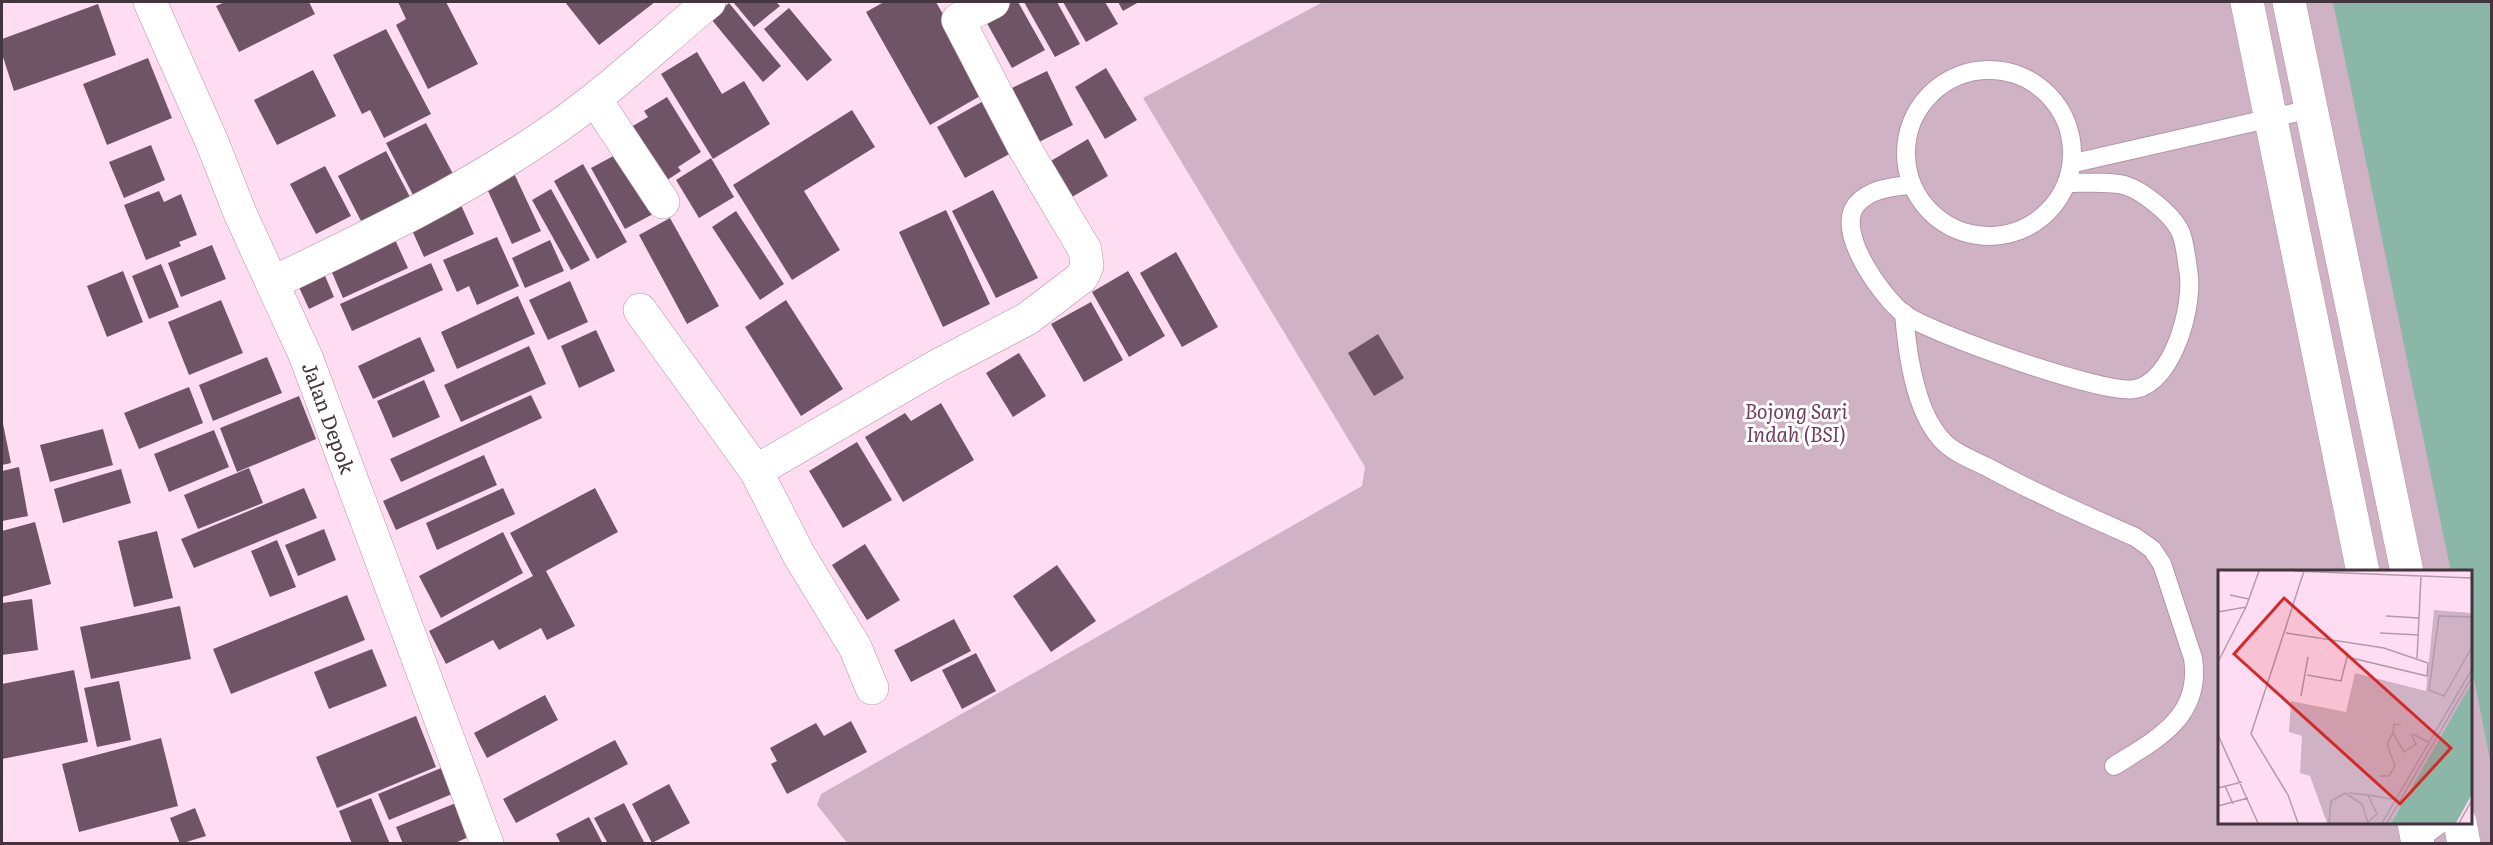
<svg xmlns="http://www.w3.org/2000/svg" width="2493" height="845" font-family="Literata,serif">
<rect width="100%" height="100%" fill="#feddf2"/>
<polygon fill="#cfb2c4" points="1323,2 2334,2 2452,572 2220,572 2220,822 2470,822 2471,663 2491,761 2491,843 848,844 817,805 821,794 1362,486 1365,467 1143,98"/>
<polygon fill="#8bb7a9" points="2333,2 2491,2 2491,765 2471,664 2470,572 2451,572"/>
<g fill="#6f5466">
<polygon points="225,2 309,2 315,14 239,52 216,6"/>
<polygon points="398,2 446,2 478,64 428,89 396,25 406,19"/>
<polygon points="565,2 655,2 599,45"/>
<polygon points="733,2 776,2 780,6 754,27"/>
<polygon points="884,2 936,2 987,92 930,125 866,12"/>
<polygon points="1012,2 1018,2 1045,50 1012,68 984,18"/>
<polygon points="1024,2 1057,2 1080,44 1055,57"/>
<polygon points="1063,2 1105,2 1118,24 1086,42"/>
<polygon points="1118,2 1139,2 1123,11"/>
<polygon points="729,3 781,66 763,82 711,19"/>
<polygon points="98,4 116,55 14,91 2,54 2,39"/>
<polygon points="789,8 832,60 807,81 764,29"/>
<polygon points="386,29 431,114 384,138 370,110 362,114 333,55"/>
<polygon points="697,52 722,94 744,81 770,124 713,159 661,74"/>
<polygon points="148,58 172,118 107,145 83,84"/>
<polygon points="1106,68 1137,120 1105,139 1075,87"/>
<polygon points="313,70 336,116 277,145 254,100"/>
<polygon points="1047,71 1073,125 1039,142 1012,88"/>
<polygon points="667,97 701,152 678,167 681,171 655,188 621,133 648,117 644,111"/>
<polygon points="987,99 1015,151 965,178 937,127"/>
<polygon points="852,110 875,147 804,191 840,250 792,280 733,185"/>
<polygon points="426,123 453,174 413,195 386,143"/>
<polygon points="1088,139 1108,176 1065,201 1044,165"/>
<polygon points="151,145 165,180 124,198 109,162"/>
<polygon points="386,151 410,197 361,221 338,176"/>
<polygon points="619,153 653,214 625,229 591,168"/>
<polygon points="711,158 734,197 699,218 676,180"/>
<polygon points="583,164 627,242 597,259 554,181"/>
<polygon points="325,166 351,216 316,234 290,184"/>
<polygon points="512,169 541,231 512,244 484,182"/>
<polygon points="551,189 590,260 571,270 532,200"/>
<polygon points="993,190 1038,278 996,298 952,211"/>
<polygon points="159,191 164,202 181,194 197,235 179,242 181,246 146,260 124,205"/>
<polygon points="457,196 474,234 424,257 407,219"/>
<polygon points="946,210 990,304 943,327 899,232"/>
<polygon points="736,211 784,284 760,300 712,227"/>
<polygon points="670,218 719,306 687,324 639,235"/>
<polygon points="391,231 408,268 343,298 327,261"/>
<polygon points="497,237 519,286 477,305 469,286 457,292 443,260"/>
<polygon points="550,240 564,271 525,288 512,258"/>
<polygon points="212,245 226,279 181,297 168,263"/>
<polygon points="1176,252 1218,327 1182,347 1140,273"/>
<polygon points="431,263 443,290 352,331 340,304"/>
<polygon points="161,264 179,307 149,319 132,276"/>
<polygon points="123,271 143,322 107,337 87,286"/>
<polygon points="323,271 334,297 309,309 297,283"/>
<polygon points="1128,271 1165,336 1129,357 1092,292"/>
<polygon points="570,281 588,322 548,340 529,300"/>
<polygon points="518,296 535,334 457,369 441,332"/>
<polygon points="221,300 243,353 189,375 168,322"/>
<polygon points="786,300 843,389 801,416 745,327"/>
<polygon points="1091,302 1123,360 1084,382 1051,324"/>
<polygon points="596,330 615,371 579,388 561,346"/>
<polygon points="1378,334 1404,378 1374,396 1348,353"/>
<polygon points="420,337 435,371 373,399 358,366"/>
<polygon points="529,346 546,384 461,422 444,385"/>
<polygon points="1019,353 1046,396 1013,417 986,373"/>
<polygon points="267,357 282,393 213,421 199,385"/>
<polygon points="424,380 440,417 393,438 377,401"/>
<polygon points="189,387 203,423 139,449 124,413"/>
<polygon points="531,395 542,418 401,482 390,459"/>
<polygon points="299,396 316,439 237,472 220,428"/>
<polygon points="941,403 974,460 903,502 865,437 905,413 911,421"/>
<polygon points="2,419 11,463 2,465"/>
<polygon points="103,429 113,465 50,482 40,445"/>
<polygon points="214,430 229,467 169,492 154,454"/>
<polygon points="857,442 892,500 843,528 809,471"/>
<polygon points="484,455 497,485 396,530 383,501"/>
<polygon points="19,467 28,516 2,521 2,471"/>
<polygon points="249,468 263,503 198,529 184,495"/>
<polygon points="121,469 131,503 63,523 54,489"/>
<polygon points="304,488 317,518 194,568 181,539"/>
<polygon points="503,488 515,514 437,550 426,523"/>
<polygon points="595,488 618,532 546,571 575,626 547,640 541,628 499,650 493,640 446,664 429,631 533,576 510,533"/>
<polygon points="35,522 51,584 2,597 2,531"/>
<polygon points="324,529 336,560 298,576 285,545"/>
<polygon points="157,531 173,598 134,607 118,541"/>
<polygon points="503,532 523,573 441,618 419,576"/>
<polygon points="277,540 296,587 270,597 251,551"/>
<polygon points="865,544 900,600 867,620 832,565"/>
<polygon points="1057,565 1096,621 1051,652 1013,596"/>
<polygon points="347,595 365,640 231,694 213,649"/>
<polygon points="32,599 38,650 2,655 2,603"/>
<polygon points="180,606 191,659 91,679 80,627"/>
<polygon points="954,619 971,651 911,682 894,650"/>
<polygon points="372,649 387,686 329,709 314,672"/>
<polygon points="976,653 996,691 962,709 942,670"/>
<polygon points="74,670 88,742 2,759 2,684"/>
<polygon points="119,681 131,740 97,747 84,688"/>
<polygon points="545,695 558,720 487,758 474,733"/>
<polygon points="416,716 436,767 337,808 316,757"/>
<polygon points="851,721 867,752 787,794 771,764 777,761 770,748 816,723 824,736"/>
<polygon points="161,738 178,806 79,832 62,764"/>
<polygon points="615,740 628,764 516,823 503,799"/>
<polygon points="451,764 462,790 389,820 378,794"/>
<polygon points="669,784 690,823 652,843 632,804"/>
<polygon points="371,798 390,844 352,844 339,811"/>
<polygon points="461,801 475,834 453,844 403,844 396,827"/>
<polygon points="624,803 645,844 608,844 594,818"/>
<polygon points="195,808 206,836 180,844 170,818"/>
<polygon points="589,817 603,844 561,844 556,834"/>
</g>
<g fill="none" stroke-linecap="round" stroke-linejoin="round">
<g stroke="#b395a8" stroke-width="20">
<g id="lane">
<circle cx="1989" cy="153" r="83"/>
<polyline points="2074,163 2311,109"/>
<path d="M1910,185C1891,187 1869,189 1856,205C1835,232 1882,297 1904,314C1932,334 2104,395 2135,389C2174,382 2195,302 2188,269C2186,257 2185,239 2179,229C2170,213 2144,192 2127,186C2113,181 2084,183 2068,183"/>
<path d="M1904,313C1907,351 1914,409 1941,439C1952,452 1971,459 1987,467C2035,493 2085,515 2135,537L2152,549L2162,564L2193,658C2202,717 2157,739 2114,766"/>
<polyline points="2413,844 2443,822"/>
</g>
</g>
<g stroke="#b395a8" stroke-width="34">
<g id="street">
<polyline points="150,2 212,142 240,213 306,357 487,844"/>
<polyline points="2247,2 2363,572"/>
<polyline points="2289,2 2407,572"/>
<polyline points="595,99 663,202"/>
<path d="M272,283C366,238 461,193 547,134C605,95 656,46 709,2"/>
<polyline points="640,310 756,471 799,555 855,647 872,688"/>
<polyline points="756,471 939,365 1027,319 1082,277 1087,266 1085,250 1025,149 958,20 993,2"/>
<polyline points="2414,822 2418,844"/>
<polyline points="2460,822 2464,844"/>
</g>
</g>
<use href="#lane" stroke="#fff" stroke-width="18"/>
<use href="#street" stroke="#fff" stroke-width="33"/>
</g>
<g text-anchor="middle" stroke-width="6" stroke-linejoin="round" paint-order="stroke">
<g font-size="20" font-style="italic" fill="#6d3e5f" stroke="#fff">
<text x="1796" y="419">Bojong Sari<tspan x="1796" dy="23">Indah (BSI)</tspan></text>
</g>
<g font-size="20" fill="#42353e" stroke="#fff">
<text transform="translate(328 418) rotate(70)" y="7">Jalan Depok</text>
</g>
</g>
<g transform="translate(2218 570)">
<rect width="254" height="254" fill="#feddf2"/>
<path d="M216,40L253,43V115L173,253H109L92,206L82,203L84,166L71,162L73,131L128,142L137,103L208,121Z" fill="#cfb2c4"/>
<path d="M253,114V226L238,253H173Z" fill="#8bb7a9"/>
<path fill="none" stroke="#b39aaa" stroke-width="1.5" d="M76,1L254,8M12,25L31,29M0,42L28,37M168,46L201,48M254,47L221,46L211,120L226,126L254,77M68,63L166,78L210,93L209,106L129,87L123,111L89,105M162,63L201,65M199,88L203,7M0,92L28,37L41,1M83,126L90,87M183,155L176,154L175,163L186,182L198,174L193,164M195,164L212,173M0,165L40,253M161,206H171L177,196L169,174L175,163M7,216L15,234M0,218L24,212M131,223L150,225L159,244L150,252M150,225L180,230M0,236L30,228M80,253L70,225L33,164L86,1M111,253L113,231L127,223L144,234L150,253M164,253L254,99M169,253L254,107M241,253L254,230"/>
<path fill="#d62828" fill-opacity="0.15" stroke="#d62828" stroke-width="3" d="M66,28L233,178L182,234L16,84Z"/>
<rect width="254" height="254" fill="none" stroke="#42353e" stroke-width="3"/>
</g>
<rect width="2493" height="845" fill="none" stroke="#42353e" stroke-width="6"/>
</svg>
